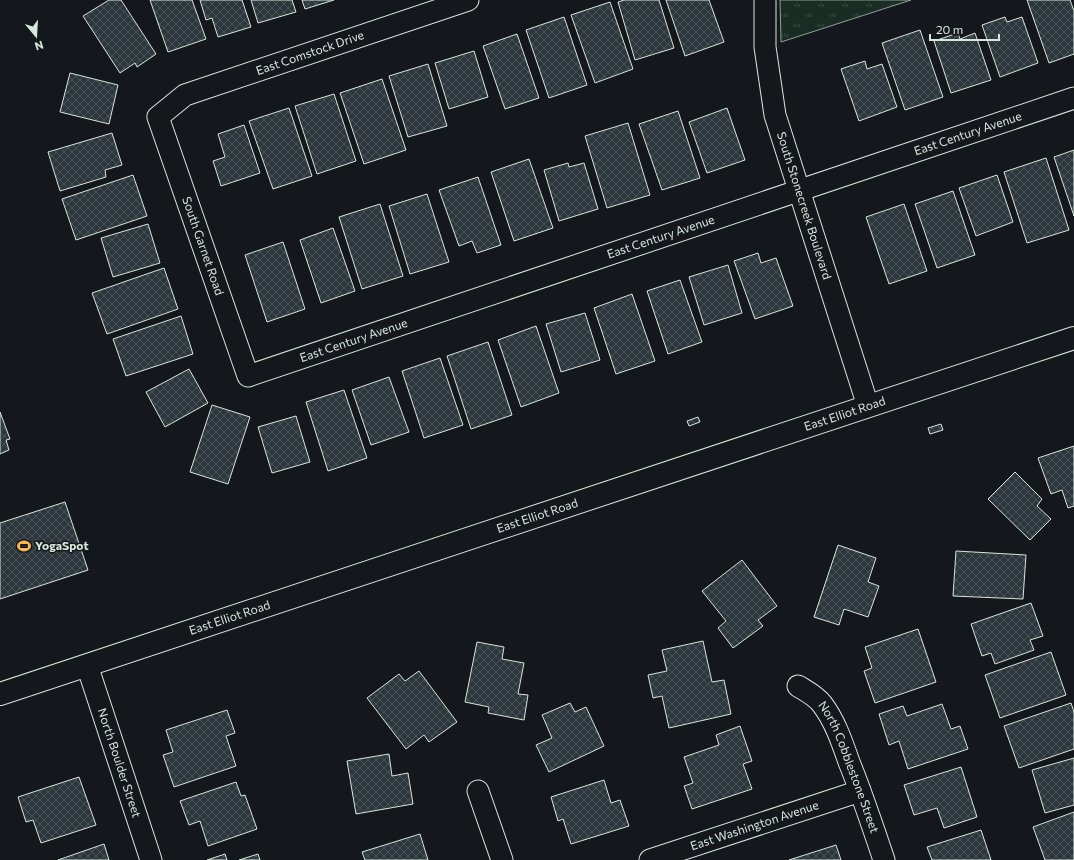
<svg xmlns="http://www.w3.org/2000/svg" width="1074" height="860" font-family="Commissioner,sans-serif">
<defs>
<pattern id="grass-tufts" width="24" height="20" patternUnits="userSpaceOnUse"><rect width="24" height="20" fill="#1a2d24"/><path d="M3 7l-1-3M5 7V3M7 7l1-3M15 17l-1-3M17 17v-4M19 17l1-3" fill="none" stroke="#3b4b43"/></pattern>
<pattern id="building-cross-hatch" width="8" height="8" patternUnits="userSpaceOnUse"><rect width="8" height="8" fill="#2c363c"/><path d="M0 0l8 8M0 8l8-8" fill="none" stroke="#4a5358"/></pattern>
</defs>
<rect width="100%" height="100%" fill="#14181c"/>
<polygon fill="url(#grass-tufts)" stroke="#939e99" points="780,0 911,0 781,42"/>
<g fill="url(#building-cross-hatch)" stroke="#d8e6dc">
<polygon points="109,0 121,0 156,54 137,67 135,63 120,73 83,16"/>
<polygon points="150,0 192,0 206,39 168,52"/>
<polygon points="200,0 242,0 251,27 218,37 212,18 206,20"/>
<polygon points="251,0 292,0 296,12 258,23"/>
<polygon points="302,0 334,0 305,9"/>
<polygon points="624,0 659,0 674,48 635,60 618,2"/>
<polygon points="666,0 709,0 724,42 685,56"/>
<polygon points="1027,0 1070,0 1074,11 1074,54 1049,63"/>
<polygon points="610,2 633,69 595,83 571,15"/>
<polygon points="564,17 587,85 549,98 526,30"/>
<polygon points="1005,17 1007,22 1022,17 1038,63 1000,77 982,25"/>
<polygon points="920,30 943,97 905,110 882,43"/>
<polygon points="958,33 960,39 975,33 991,80 951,93 934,41"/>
<polygon points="517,34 539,98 505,109 483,46"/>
<polygon points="474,51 488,97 449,109 435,63"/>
<polygon points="865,61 867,69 882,64 897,107 859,121 841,69"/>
<polygon points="428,64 447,126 408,137 389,76"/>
<polygon points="70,73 118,85 109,124 60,112"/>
<polygon points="382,79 406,150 364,164 340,93"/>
<polygon points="334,94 356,161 317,174 295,106"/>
<polygon points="289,108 312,176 273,189 249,121"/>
<polygon points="727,108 745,160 707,173 689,122"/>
<polygon points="678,111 700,178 662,190 639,124"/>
<polygon points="628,123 650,195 607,208 585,136"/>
<polygon points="244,125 260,173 221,186 213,161 225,157 218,134"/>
<polygon points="112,133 122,165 105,170 106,177 60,191 48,152"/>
<polygon points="1074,150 1074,216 1054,157"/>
<polygon points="1046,158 1069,230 1027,243 1004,172"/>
<polygon points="529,159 553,228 514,241 491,172"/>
<polygon points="568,163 569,167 584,163 598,209 559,221 544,170"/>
<polygon points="133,175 147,216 76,240 62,199"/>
<polygon points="997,175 1013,222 976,236 959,188"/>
<polygon points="478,177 501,245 477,253 472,241 459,246 439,190"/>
<polygon points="953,191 975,255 937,268 915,204"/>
<polygon points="427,194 449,262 410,274 389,206"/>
<polygon points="380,204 403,276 362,289 339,217"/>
<polygon points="904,204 927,271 889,284 866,217"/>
<polygon points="148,224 160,263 113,277 101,238"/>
<polygon points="333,228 355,291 321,303 300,240"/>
<polygon points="283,242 305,309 267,322 245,255"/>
<polygon points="758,253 761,263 776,258 793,306 755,319 734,261"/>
<polygon points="728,265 742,313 704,325 689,277"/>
<polygon points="164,268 178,309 107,334 92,293"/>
<polygon points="680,280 702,342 668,354 647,291"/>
<polygon points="632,294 655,361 616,374 594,308"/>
<polygon points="585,313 600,360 561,372 546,324"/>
<polygon points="181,316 193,354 126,376 113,339"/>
<polygon points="536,326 559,393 521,407 498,340"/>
<polygon points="488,342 512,415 471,429 447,356"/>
<polygon points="440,358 463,425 424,438 402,371"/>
<polygon points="189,369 208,403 165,427 146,392"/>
<polygon points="389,377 409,432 371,445 352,390"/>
<polygon points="344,390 367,458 328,471 306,402"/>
<polygon points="212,405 250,417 228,484 190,472"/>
<polygon points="0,412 10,439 6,440 9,450 0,454"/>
<polygon points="296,416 310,462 272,473 258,427"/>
<polygon points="698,417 700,422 689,426 687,421"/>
<polygon points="941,424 943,430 930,434 928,428"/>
<polygon points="1074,446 1074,506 1068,508 1062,490 1051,494 1038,458"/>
<polygon points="1015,472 1042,499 1037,506 1051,519 1030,540 988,499"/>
<polygon points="65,502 88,570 0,599 0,523"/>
<polygon points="838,545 876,558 868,582 879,586 868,617 844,609 839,625 814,617"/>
<polygon points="956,551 1026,555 1023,599 953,596"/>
<polygon points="742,560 777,606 758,620 763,626 733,648 718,628 726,621 702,591"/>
<polygon points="1031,603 1043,636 1030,640 1034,650 995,664 991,653 982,656 971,624"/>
<polygon points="918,629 936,682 875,703 864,671 872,668 865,647"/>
<polygon points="703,641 712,682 724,680 731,714 669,728 662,696 653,698 648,675 667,671 662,650"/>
<polygon points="477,642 504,647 502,659 524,663 518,694 528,695 524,720 488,713 489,707 465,702"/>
<polygon points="1051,652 1066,695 1000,718 985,675"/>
<polygon points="419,671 457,722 429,742 424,735 406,749 367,698 399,674 405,681"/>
<polygon points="570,703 575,712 586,707 604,746 549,772 536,745 552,738 542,715"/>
<polygon points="1071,703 1074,712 1074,749 1019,768 1004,726"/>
<polygon points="942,704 951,729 960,726 968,749 908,769 899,741 889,745 879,714 903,706 907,716"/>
<polygon points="227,710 235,733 226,736 236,766 174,787 163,755 173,752 166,730"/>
<polygon points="740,726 752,761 743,764 752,789 692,809 684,786 693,783 684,757 719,745 716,735"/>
<polygon points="389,754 392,776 408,773 413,804 356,814 347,761"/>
<polygon points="1074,758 1074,805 1045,813 1032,770"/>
<polygon points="961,767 977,817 944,828 937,808 914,815 904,785"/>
<polygon points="79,777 96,825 41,843 33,820 26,822 18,797"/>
<polygon points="604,780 611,803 620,800 629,826 571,844 563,819 558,821 551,797"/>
<polygon points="236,782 241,796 245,795 257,829 208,846 200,821 189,825 180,801"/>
<polygon points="1074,812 1074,860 1045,860 1033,827"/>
<polygon points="981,830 991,860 932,860 927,847"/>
<polygon points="420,834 428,860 365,860 362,852"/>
<polygon points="104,844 109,860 58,860"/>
<polygon points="836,845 841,860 789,860"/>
<polygon points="225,854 227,860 207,860"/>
<polygon points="258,854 260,860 239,860"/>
</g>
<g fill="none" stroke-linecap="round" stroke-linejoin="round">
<g stroke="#d8e6dc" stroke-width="23">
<g id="street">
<path id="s1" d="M468,0L185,95L158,117L248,376L1074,98"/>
<path id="s2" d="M765,0V47L775,115L868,406"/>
<path id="s3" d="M87,665L151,860"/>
<path id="s4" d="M798,686C806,691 816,696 822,704C835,721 842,742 849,762C862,794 873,827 884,860"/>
<polyline points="478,791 502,860"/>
<path id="s5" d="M650,860L860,791"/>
</g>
</g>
<g stroke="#d8e6dc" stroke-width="24">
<g id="secondary">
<path id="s6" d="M0,694L1074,338"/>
</g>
</g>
<use href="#street" stroke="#14181c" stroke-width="21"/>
<use href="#secondary" stroke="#14181c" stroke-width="22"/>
</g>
<defs>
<g id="stadium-bare" transform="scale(1.08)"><path d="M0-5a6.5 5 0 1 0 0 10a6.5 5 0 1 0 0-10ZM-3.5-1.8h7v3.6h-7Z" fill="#ffb74d" stroke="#14181c" stroke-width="2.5" paint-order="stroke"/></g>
</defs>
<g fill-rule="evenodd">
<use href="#stadium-bare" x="24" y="546"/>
</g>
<g text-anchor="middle" stroke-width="3" stroke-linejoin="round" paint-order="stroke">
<g font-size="12" fill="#d8e6dc" stroke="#14181c">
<text transform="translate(310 53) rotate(-19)" y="4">East Comstock Drive</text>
<text dy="4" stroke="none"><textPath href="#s1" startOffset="1367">East Century Avenue</textPath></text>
<text dy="4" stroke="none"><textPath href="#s2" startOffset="211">South Stonecreek Boulevard</textPath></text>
<text dy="4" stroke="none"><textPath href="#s1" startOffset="1043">East Century Avenue</textPath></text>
<text dy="4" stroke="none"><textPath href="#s1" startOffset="470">South Garnet Road</textPath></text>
<text dy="4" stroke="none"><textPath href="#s1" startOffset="719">East Century Avenue</textPath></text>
<text dy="4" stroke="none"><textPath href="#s6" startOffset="890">East Elliot Road</textPath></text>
<text dy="4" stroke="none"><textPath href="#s6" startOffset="566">East Elliot Road</textPath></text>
<text dy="4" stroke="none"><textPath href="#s6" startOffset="242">East Elliot Road</textPath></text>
<text dy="4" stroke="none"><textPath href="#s3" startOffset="103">North Boulder Street</textPath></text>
<text dy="4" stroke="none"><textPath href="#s4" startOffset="99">North Cobblestone Street</textPath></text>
<text dy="4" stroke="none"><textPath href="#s5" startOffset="110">East Washington Avenue</textPath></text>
</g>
<g font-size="12" font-weight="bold" fill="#d8e6dc" stroke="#14181c" text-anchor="start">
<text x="35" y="550">YogaSpot</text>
</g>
</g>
<g transform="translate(36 36) rotate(162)" stroke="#14181c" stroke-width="3" paint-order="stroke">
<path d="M0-3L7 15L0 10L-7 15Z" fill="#d8e6dc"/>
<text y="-6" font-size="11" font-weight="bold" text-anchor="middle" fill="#d8e6dc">N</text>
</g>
<path d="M930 34v6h69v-6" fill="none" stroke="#d8e6dc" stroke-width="2"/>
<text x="936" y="34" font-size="12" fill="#d8e6dc" stroke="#14181c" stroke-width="3" paint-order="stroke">20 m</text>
</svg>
